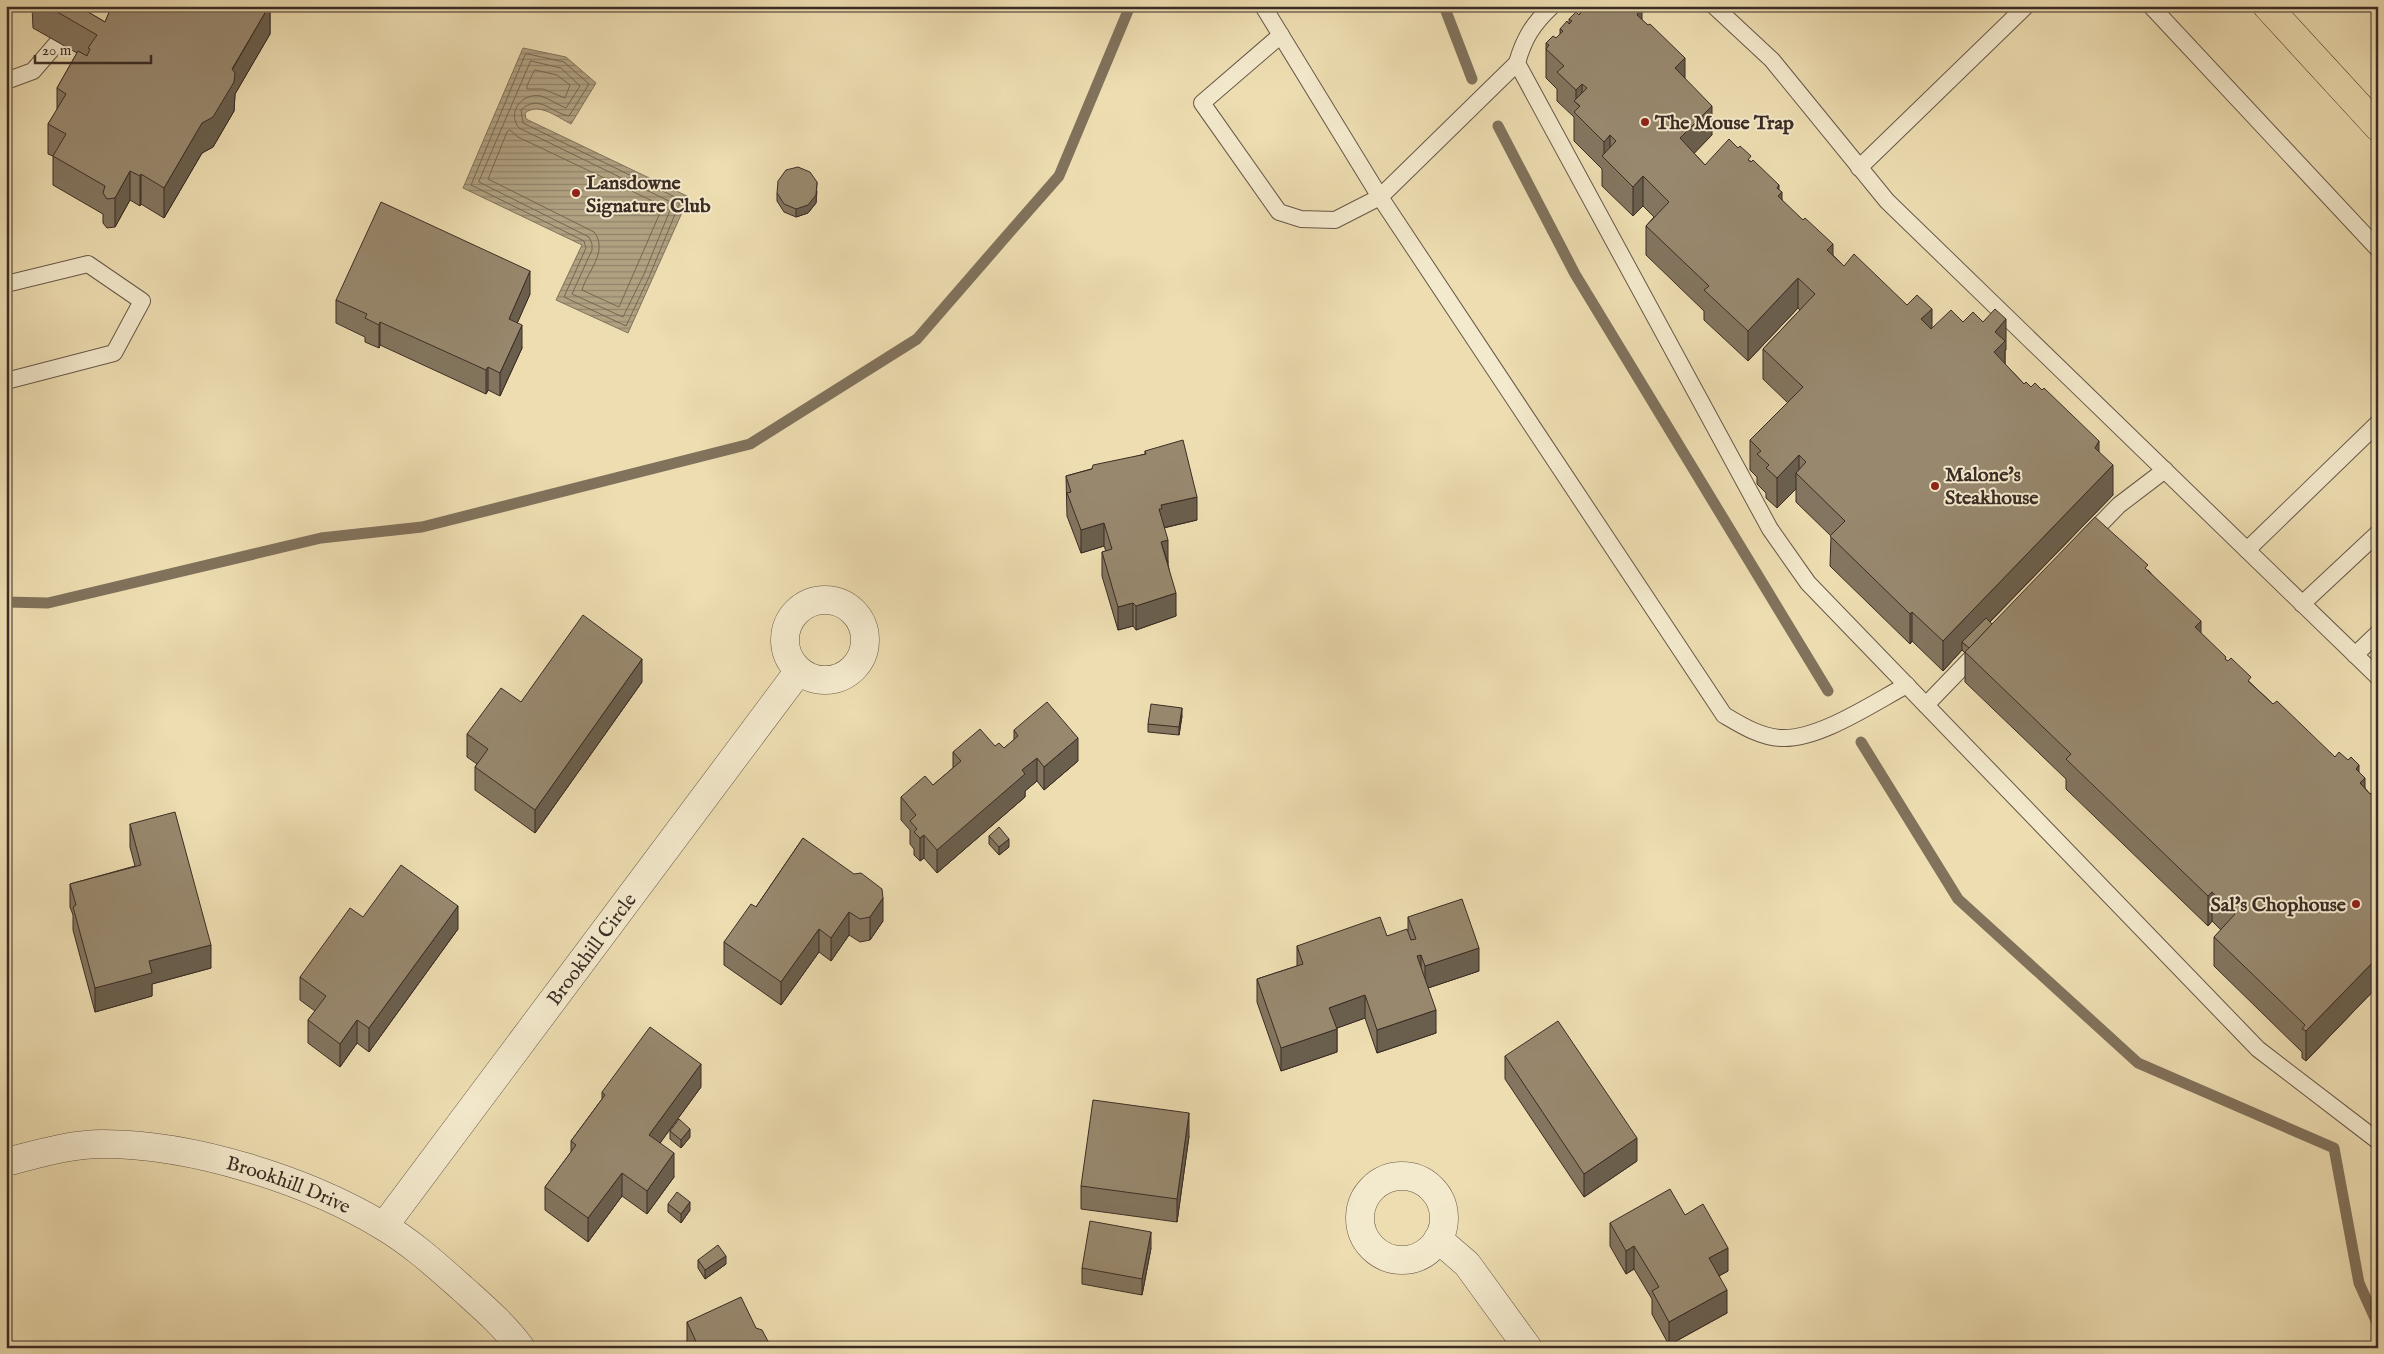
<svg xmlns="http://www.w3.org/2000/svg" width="2384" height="1354" font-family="'IM FELL English',serif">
<defs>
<pattern id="water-rules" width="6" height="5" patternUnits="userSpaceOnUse" patternTransform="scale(1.25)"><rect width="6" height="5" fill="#b0a181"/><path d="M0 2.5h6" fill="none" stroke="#908369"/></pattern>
</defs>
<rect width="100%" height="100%" fill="#edddb1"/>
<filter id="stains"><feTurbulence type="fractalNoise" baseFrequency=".004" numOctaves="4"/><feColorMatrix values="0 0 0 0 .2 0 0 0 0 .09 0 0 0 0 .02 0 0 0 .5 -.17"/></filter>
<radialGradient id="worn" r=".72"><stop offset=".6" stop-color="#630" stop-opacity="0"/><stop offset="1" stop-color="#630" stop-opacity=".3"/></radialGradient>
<path fill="url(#water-rules)" stroke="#81725c" d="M523,48L566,57L596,83L571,124C557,117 539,102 525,113L526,119L689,197L628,333L556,300L582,245L463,188Z"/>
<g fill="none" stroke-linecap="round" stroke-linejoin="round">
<g stroke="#766653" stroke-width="1">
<path d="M528,54L564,62L589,84L569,116C551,113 539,93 521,110L523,123L681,200L649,277L626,326L564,297L586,248L584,241L471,185L525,55Z"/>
<path d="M531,61L561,68L580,86L566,108C558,105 550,99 541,96C523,92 506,112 519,128L673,203L644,274L623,317L572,294L592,250V244L589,237L479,182Z"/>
<polygon points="535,70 557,75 570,85 565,98 543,89 527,89 527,86"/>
<path d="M510,130L518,137L663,206L619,307L582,290C587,272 609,251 594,232L488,179L507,132Z"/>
</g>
<g stroke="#81725c" stroke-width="11">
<polyline points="1444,6 1472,79"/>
<polyline points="1498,126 1575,274 1828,691"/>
<polyline points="6,602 48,603 321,538 422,527 750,444 917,339 1009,233 1059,176 1130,6"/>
<polyline points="1861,742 1958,899 2138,1063 2334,1148 2359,1283 2378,1325"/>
</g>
<g stroke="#685848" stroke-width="18">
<g id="lane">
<path d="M1263,6L1380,197L1724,715C1741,725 1760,737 1781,738C1819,740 1873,703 1907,685"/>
<path d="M1552,6C1533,24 1524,38 1517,63L1770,529L1808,583L2258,1049L2378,1141"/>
<polyline points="1714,6 1772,60 1887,201 2378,677"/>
<polyline points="2151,6 2378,249"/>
<polyline points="1281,35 1202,103 1279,212 1301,219 1335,220 1380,197 1517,63"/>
<polyline points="6,81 33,71 58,42"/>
<polyline points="1859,168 2026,6"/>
<polyline points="6,284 88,264 142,301 114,353 6,381"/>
<polyline points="2087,538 2119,505 2165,470"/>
<polyline points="2247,550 2378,423"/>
<polyline points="2302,604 2378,533"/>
<polyline points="2355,655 2378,633"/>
<polyline points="1926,705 1980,649"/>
</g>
</g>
<g stroke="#685848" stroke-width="29">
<g id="street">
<circle cx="825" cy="640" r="40"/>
<path id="s1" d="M6,1162C38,1154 70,1144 103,1144C192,1144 307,1180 383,1226C412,1243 437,1266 463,1289C484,1308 504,1325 521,1348"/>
<circle cx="1402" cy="1218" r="42"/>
<path id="s2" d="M384,1226L798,672"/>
<polyline points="1438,1239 1467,1264 1528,1348"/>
</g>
</g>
<g stroke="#3b2c25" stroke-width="29">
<polyline id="primary" points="2267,6 2378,127"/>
</g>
<use href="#lane" stroke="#f3e9cc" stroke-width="16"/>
<use href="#street" stroke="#f3e9cc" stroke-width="28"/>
<use href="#primary" stroke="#edddb1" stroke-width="28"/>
</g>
<g fill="#83755f" stroke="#3b2c25">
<polygon points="32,6 78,6 105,22 109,13 109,6 270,6 270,34 235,94 234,111 213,147 202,153 164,218 141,204 140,206 130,200 115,227 107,228 103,223 103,214 53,185 53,156 48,154 48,124 57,110 57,88 77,53 33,28"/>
<polygon points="1581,7 1642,20 1685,79 1712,135 1694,153 1705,165 1751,161 1779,190 1782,200 1833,255 1844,266 1932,329 1963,322 2006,349 2005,351 2005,364 2024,384 2099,452 2113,495 1990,622 1992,624 2148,570 2201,633 2226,660 2273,704 2335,757 2359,772 2365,788 2370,794 2378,795 2378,986 2306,1061 2302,1058 2302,1052 2214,966 2214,937 2221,930 2212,921 2208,926 2066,789 2066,779 1965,682 1965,653 1962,650 1943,671 1912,641 1910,644 1830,566 1831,536 1796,502 1796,489 1777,508 1766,498 1766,493 1757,484 1757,477 1750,470 1750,440 1788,403 1763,379 1763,349 1800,310 1798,308 1748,361 1704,320 1704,311 1646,255 1646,226 1654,217 1643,206 1633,216 1602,186 1602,169 1574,141 1574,117 1557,101 1557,89 1546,78 1546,43 1556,38 1560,34 1560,29 1569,24 1569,19 1579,15 1581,12"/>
<polygon points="817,191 816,203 808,213 796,217 784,212 777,201 777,193"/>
<polygon points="530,294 517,323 522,348 500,396 488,390 486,394 380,345 379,348 365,342 365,337 336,323 336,300"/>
<polygon points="1145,451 1197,520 1164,528 1168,563 1176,616 1136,630 1133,626 1118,630 1102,576 1102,552 1106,551 1104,546 1081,553 1067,516 1066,476 1145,454"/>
<polygon points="642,682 535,833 475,790 475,767 477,764 467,757 467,734 521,702"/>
<polygon points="1182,716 1179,735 1148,732 1148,724"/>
<polygon points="1014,730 1078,761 1044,790 1037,781 1025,791 1025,797 937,873 924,858 920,861 914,855 914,849 910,844 910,830 901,820 901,797 933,785 953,768 953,752 995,746 1004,748 1014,740"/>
<polygon points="130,824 211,968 152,984 152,996 95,1012 73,930 73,915 70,907 70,884 135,866 130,847"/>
<polygon points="989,836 1009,847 999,855 989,844"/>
<polygon points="803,838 883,921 870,940 860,942 849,935 831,961 819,952 781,1005 724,965 724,942 756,907"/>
<polygon points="363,917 458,929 369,1052 357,1043 340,1067 308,1043 308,1020 315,1011 300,1000 300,977"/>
<polygon points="1408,917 1479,971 1428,988 1436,1033 1377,1053 1365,1018 1337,1028 1337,1052 1281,1071 1257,1002 1257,979 1297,966 1297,946 1387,936 1408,931"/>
<polygon points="1505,1056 1637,1161 1584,1197 1505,1079"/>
<polygon points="701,1087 660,1143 674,1177 647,1214 622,1196 588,1242 545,1210 545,1187 571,1152 571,1141 602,1099 602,1092"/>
<polygon points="670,1131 690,1137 681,1148 670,1139"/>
<polygon points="1189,1136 1177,1222 1081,1209 1081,1186"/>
<polygon points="668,1204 690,1210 681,1223 668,1212"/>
<polygon points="1685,1215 1728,1271 1719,1276 1727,1313 1669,1345 1652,1314 1652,1299 1634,1269 1626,1274 1610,1246 1610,1223"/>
<polygon points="1151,1248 1142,1295 1082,1284 1082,1268"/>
<polygon points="698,1260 726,1264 705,1279 698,1268"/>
<polygon points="687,1322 756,1328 770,1348 688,1348 687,1345"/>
</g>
<g fill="#6a5f4d" stroke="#3b2c25">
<polygon points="269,6 270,6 270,34 235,94 234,111 213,147 202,153 164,218 164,188"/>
<polygon points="1642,6 1642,36 1637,15"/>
<polygon points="1685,58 1685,88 1675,68"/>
<polygon points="1582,84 1582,113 1580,106 1576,103 1576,90"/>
<polygon points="1712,106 1712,135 1680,168 1680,138"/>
<polygon points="1610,135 1610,164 1604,158 1604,142"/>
<polygon points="130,171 130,200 115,227 115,198"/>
<polygon points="141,174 141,204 140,206 140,176"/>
<polygon points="1643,176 1643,206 1633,216 1633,187"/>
<polygon points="817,182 816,203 808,213 796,217 796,209"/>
<polygon points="1779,185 1779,195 1782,192 1782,222 1777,188"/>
<polygon points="1833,244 1833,274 1827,250"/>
<polygon points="530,271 530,294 509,342 509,319"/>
<polygon points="1798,278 1798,308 1748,361 1748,331"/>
<polygon points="1932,309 1932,338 1921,319"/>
<polygon points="2006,319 2006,349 2005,351 2005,371 1994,352 1995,332"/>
<polygon points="380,322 380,345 379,348 379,325"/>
<polygon points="522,325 522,348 500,396 500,373"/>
<polygon points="488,367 488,390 486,394 486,370"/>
<polygon points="2099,441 2099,470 2095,448"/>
<polygon points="1799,455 1799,476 1796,473 1796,489 1777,508 1777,478"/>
<polygon points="2113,465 2113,495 1966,646 1962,642 1962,650 1943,671 1943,641"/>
<polygon points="1197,497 1197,520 1162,528 1159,509 1161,505"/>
<polygon points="1104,523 1104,546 1081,553 1081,530"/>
<polygon points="1168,540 1168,563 1161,542"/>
<polygon points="1176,593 1176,616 1136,630 1136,606"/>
<polygon points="1133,603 1133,626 1118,630 1118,607"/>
<polygon points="1912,612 1912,641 1910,644 1910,614"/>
<polygon points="2201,621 2201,651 2195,627"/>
<polygon points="642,659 642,682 535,833 535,810"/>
<polygon points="1182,708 1182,716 1179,735 1179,727"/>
<polygon points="1078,738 1078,761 1044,790 1044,767"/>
<polygon points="1037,758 1037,781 1025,791 1025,797 937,873 937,850 1022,770"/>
<polygon points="2359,765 2359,795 2356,769"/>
<polygon points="2365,778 2365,808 2360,783"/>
<polygon points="924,835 924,858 920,861 920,838"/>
<polygon points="1009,839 1009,847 999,855 999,847"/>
<polygon points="2212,892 2212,921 2208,926 2208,896"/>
<polygon points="883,898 883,921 870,940 870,917"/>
<polygon points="458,906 458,929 369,1052 369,1028"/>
<polygon points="849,912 849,935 831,961 831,938"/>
<polygon points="819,929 819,952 781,1005 781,982"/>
<polygon points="211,945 211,968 152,984 152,996 95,1012 95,988 149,961"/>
<polygon points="1479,948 1479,971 1425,989 1425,966"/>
<polygon points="1421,955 1421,978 1417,956"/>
<polygon points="2378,957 2378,986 2306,1061 2306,1031"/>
<polygon points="1365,995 1365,1018 1329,1031 1329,1008"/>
<polygon points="1436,1010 1436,1033 1377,1053 1377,1030"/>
<polygon points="357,1020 357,1043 340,1067 340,1044"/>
<polygon points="1337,1029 1337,1052 1281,1071 1281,1048"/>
<polygon points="701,1064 701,1087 649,1158 649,1135"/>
<polygon points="1189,1113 1189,1136 1177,1222 1177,1199"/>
<polygon points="690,1129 690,1137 681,1148 681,1140"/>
<polygon points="1637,1138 1637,1161 1584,1197 1584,1174"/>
<polygon points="674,1153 674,1177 647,1214 647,1191"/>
<polygon points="622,1173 622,1196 588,1242 588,1218"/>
<polygon points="690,1202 690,1210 681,1223 681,1214"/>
<polygon points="1151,1232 1151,1248 1142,1295 1142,1279"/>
<polygon points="1634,1246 1634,1269 1626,1274 1626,1251"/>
<polygon points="1728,1248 1728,1271 1709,1281 1709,1258"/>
<polygon points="726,1256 726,1264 705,1279 705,1270"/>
<polygon points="1727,1290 1727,1313 1669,1345 1669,1322"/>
</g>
<g fill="#98886e" stroke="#3b2c25">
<polygon points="47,6 78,6 105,22 111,8 116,11 119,6 269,6 232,69 235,73 234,82 213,117 202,123 164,188 141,174 140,176 130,171 115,198 107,199 103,193 105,186 53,156 66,134 48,124 66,94 57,88 78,51 87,56 90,49 88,48 97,35"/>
<polygon points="1582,6 1642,6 1637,15 1648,25 1650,24 1685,58 1675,68 1712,106 1680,138 1705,165 1729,139 1738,148 1740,146 1751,156 1748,160 1751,162 1753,160 1779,185 1777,188 1782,192 1778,196 1803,220 1805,218 1833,244 1827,250 1844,266 1854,254 1907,305 1917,295 1932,309 1921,319 1931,329 1951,310 1963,322 1973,312 1983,322 1995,309 2006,319 1995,332 2005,341 1994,352 2024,384 2026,382 2031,387 2035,383 2042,390 2044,388 2099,441 2095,448 2113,465 1943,641 1912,612 1910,614 1830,536 1845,521 1796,473 1806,462 1799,455 1777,478 1766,468 1769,465 1757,454 1761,451 1750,440 1803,387 1763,349 1815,294 1798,278 1748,331 1704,290 1709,286 1646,226 1669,202 1643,176 1633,187 1602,156 1616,141 1610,135 1604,142 1574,112 1580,106 1574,101 1587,88 1582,84 1576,90 1557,72 1564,66 1546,49 1549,45 1546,43 1553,36 1556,38 1563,31 1560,29 1567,21 1569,24 1572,21 1569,19 1576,12 1579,15 1583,10 1581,7"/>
<polygon points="798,167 810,172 817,182 816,195 808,205 796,209 784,204 777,193 778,181 786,170"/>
<polygon points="381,202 530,271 509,319 522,325 500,373 488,367 486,370 380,322 379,325 365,318 367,314 336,300"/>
<polygon points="1183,440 1197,497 1161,505 1162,509 1159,509 1168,540 1161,542 1176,593 1136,606 1133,603 1118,607 1102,552 1112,549 1104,523 1081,530 1067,493 1071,492 1066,476 1092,469 1093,465 1146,454 1145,451"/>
<polygon points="2095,517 2148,565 2145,568 2201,621 2195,627 2226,657 2225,659 2228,661 2231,658 2251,677 2248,681 2273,704 2277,701 2335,757 2339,752 2348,760 2351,757 2359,765 2356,769 2365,778 2360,783 2370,794 2374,793 2378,795 2378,957 2306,1031 2302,1029 2305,1025 2214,937 2235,914 2212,892 2208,896 2066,759 2071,754 1965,652"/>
<polygon points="583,615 642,659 535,810 475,767 488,749 467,734 501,688 521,702"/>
<polygon points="1986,618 1992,624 1969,648 1962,642"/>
<polygon points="1047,702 1078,738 1044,767 1037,758 1022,770 1025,774 937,850 924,835 920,838 914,832 917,829 910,821 916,815 901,797 925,776 933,785 961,761 953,752 980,729 995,746 999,743 1004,748 1018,736 1014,730"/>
<polygon points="1151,704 1182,708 1179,727 1148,724"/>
<polygon points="175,812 211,945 149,961 152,973 95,988 73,907 76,905 70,884 141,865 130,824"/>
<polygon points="999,827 1009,839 999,847 989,836"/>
<polygon points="803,838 854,874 861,873 882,889 883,898 870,917 860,919 849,912 831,938 819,929 781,982 724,942 751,904 756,907"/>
<polygon points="401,865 458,906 369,1028 357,1020 340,1044 308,1020 326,996 300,977 350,908 363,917"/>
<polygon points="1462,899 1479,948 1425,966 1421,955 1417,956 1436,1010 1377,1030 1365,995 1329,1008 1337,1029 1281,1048 1257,979 1303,964 1297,946 1380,917 1387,936 1407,929 1411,940 1416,939 1408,917"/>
<polygon points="1558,1021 1637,1138 1584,1174 1505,1056"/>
<polygon points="650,1027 701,1064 649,1135 674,1153 647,1191 622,1173 588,1218 545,1187 576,1145 571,1141 605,1095 602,1092"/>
<polygon points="1093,1100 1189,1113 1177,1199 1081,1186"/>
<polygon points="679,1119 690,1129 681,1140 670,1131"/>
<polygon points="1670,1189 1685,1215 1703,1204 1728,1248 1709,1258 1727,1290 1669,1322 1652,1291 1659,1287 1634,1246 1626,1251 1610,1223"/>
<polygon points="677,1192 690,1202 681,1214 668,1204"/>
<polygon points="1090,1221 1151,1232 1142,1279 1082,1268"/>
<polygon points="718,1245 726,1256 705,1270 698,1260"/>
<polygon points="741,1297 756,1328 762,1330 770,1345 768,1348 699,1348 687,1322"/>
</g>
<g fill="#8f2418" stroke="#f3e9cc" stroke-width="2">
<circle cx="1645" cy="122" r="5"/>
<circle cx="576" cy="193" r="5"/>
<circle cx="1935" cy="486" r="5"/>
<circle cx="2356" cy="904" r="5"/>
</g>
<g text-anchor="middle" stroke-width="4" stroke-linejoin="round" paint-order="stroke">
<g font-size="20" font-weight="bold" fill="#3b2c25" stroke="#f3e9cc" text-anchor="start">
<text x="1655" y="129">The Mouse Trap</text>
<text x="586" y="189">Lansdowne<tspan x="586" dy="23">Signature Club</tspan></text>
<text x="1945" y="481">Malone's<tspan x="1945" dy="23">Steakhouse</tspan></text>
<text x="2346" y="911" text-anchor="end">Sal's Chophouse</text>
</g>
<g font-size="20" fill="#3b2c25" stroke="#f3e9cc">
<text dy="7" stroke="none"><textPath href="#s2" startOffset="346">Brookhill Circle</textPath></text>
<text dy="7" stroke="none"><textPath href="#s1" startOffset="290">Brookhill Drive</textPath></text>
</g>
</g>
<rect width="2384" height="1354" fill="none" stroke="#edddb1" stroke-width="25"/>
<rect x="8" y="8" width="2369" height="1339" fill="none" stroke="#3b2c25" stroke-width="2.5"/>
<rect x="12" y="12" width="2359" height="1329" fill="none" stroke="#3b2c25"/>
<path d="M35 55v8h116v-8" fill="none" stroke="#3b2c25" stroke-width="2.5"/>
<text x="42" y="55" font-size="15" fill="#3b2c25" stroke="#f3e9cc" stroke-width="4" paint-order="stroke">20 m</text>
<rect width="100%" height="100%" filter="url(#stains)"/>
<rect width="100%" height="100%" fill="url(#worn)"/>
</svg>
